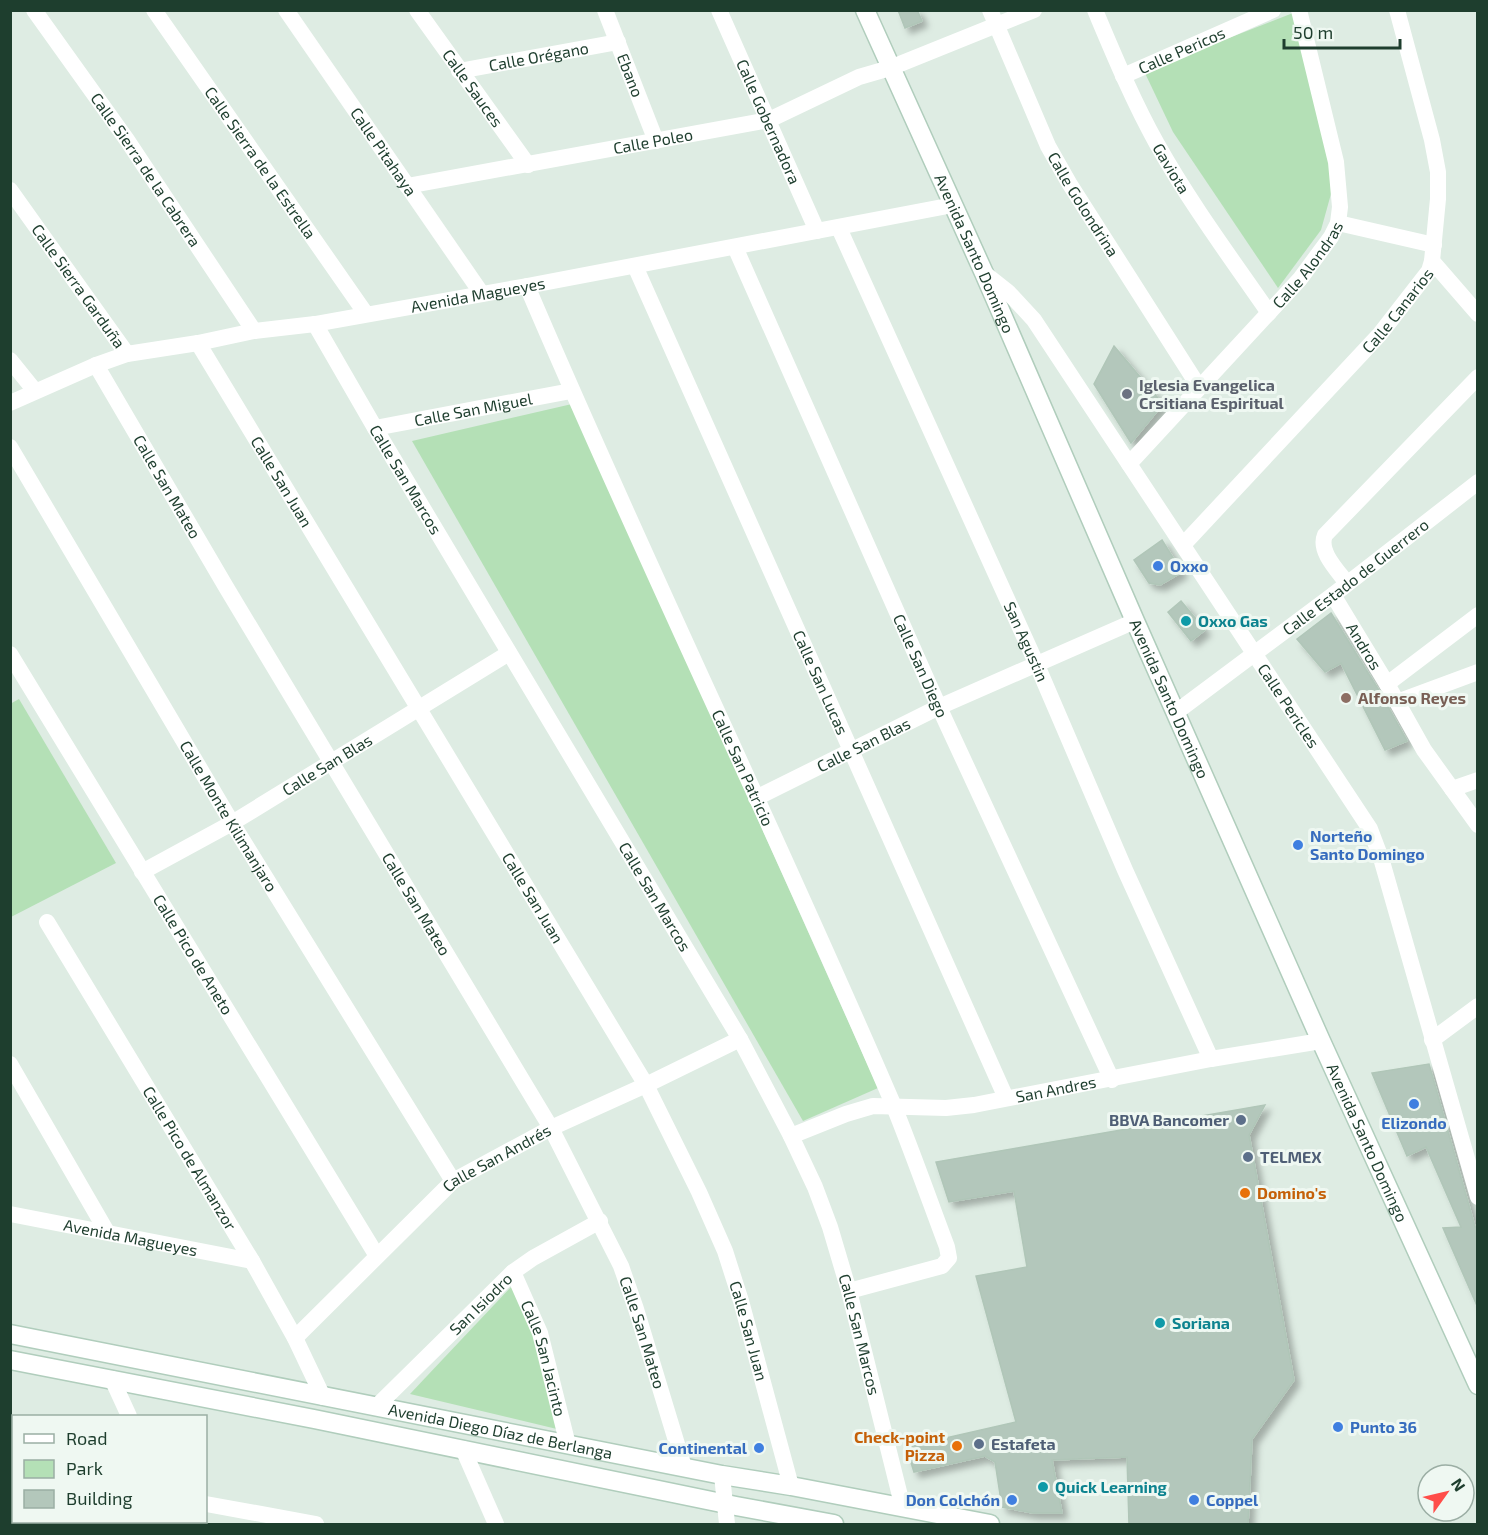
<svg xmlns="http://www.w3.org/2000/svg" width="1488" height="1535" font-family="'Exo 2',sans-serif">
<defs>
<filter id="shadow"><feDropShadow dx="5.5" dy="5.5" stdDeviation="3" flood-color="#0004"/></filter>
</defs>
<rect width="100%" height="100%" fill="#deece3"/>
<g fill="#b4e0b6">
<polygon points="1293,13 1334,183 1321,230 1278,288 1173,132 1144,71"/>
<polygon points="572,404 878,1088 803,1121 412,441"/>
<polygon points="19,699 116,863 11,917 10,704"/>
<polygon points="512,1286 533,1323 561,1430 410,1394"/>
</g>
<g fill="#b3c7bb" stroke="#b0c6b8" stroke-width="1.5" filter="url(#shadow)">
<polygon points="898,10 917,10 922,21 905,28"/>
<polygon points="1114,346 1163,404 1131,443 1094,384"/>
<polygon points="1162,540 1182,572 1160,585 1149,583 1134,560"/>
<polygon points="1181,601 1205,630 1191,641 1168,612"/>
<polygon points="1331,613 1378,689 1407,741 1385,750 1341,663 1325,672 1297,639"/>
<polygon points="1429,1064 1475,1227 1478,1227 1478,1308 1443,1228 1461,1227 1426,1147 1407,1156 1372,1073"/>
<polygon points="1265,1105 1249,1135 1294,1380 1252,1439 1248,1524 1129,1524 1127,1457 1052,1460 1062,1513 1033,1513 1002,1507 995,1462 985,1456 914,1472 906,1447 1016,1422 976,1276 1027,1267 1014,1191 949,1202 936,1162"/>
</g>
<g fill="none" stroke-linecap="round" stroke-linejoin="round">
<g stroke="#b0cdbc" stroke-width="21">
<g id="secondary">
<path id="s37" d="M865,10L984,273L1135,621L1321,1041L1478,1385"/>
<path id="s38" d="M10,1334L722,1475L791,1486L990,1524"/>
<polyline points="10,1360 314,1419 736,1506 834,1524"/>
</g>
</g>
<g stroke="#fff" stroke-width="16">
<path id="s1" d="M34,10L127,140L254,331"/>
<path id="s2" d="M154,10L366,314"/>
<path id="s3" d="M286,10L482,294"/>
<path id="s4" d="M417,10L528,165"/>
<path id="s5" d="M605,10L656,141"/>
<path id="s6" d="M719,10L817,231"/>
<path id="s7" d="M990,10L1048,146L1069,183L1199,387"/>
<path id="s8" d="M1095,10C1114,55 1133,101 1157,144C1190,203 1231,258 1269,313"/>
<path id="s9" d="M459,71L618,42"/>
<path id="s10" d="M1123,76L1273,10"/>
<path id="s11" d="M407,186L769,120L859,77L890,68L1034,10"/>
<path id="s12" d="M10,190L127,354"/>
<polyline points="1338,223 1434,245"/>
<path id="s13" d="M839,228L1037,665L1125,870L1211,1059"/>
<path id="s14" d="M735,247L939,707L1112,1080"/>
<polyline points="1432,261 1478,314"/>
<path id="s15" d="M635,266L1006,1098"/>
<path id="s16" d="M984,273L1008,292L1034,320L1370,829L1381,858L1478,1197"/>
<path id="s17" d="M527,286C644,561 775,829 893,1104C912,1151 929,1199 947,1247L949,1258L942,1266L849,1291"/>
<path id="s18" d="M315,324L375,428L740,1039L791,1136L815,1187L830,1227L849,1291L903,1508"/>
<path id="s19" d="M198,343L646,1085L699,1192L725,1251L741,1301L791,1486"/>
<polyline points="10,360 35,391"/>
<path id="s20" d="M96,365L226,587L551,1128L621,1266L636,1309L684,1467"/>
<path id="s21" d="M10,403L96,365L127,354L198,343L254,331L315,324L527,286L953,205"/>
<path id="s22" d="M375,428L571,391"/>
<path id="s23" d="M10,447L232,823L453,1181"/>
<path id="s24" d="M1129,464L1300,279L1331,237L1338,223L1340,207L1336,162L1299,10"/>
<path id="s25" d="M1183,545L1380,334L1429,271L1432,261L1438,199V172L1432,140L1397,10"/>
<path d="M1347,583C1337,570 1318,551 1325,535L1478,377"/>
<path id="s26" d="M1333,595L1387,684L1424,750L1478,825"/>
<path id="s27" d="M10,654L377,1256"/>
<polyline points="1387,684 1478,615"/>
<polyline points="1397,702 1478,672"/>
<path id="s28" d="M1175,713L1333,595L1478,482"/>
<polyline points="1452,789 1478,780"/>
<path id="s29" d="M756,798L939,707L1135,621"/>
<path id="s30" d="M142,872L232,823L509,653"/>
<path id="s31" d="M47,922L252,1261L295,1338L323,1397"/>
<polyline points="1432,1040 1478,1006"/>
<polyline points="10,1064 107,1232"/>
<path id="s32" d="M791,1136L846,1114L873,1106L946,1108L974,1105L1211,1059L1321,1041"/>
<path id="s33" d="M10,1214L252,1261"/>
<path id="s34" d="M513,1272L540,1333L568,1445"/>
<path id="s35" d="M295,1338L453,1181L551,1128L646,1085L740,1039"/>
<polyline points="112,1379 129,1416"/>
<path id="s36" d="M376,1407L513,1272L533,1258L600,1221"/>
<polyline points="463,1449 496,1524"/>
<polyline points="10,1462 14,1463"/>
<polyline points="722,1475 727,1524"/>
<polyline points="206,1504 316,1524"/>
<polyline points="68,1522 69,1524"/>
<polyline points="176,1522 178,1524"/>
<polyline points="114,1524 120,1522"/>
</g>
<use href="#secondary" stroke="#fff" stroke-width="18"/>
</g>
<circle fill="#6b7280" stroke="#eff8f2" stroke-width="2" cx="1127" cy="394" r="6"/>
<g fill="#3f7fe0" stroke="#eff8f2" stroke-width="2">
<circle cx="1158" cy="566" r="6"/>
<circle cx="1298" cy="845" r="6"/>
<circle cx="1414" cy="1104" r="6"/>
<circle cx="1338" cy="1427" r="6"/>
<circle cx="759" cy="1448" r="6"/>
<circle cx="1012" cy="1500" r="6"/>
<circle cx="1194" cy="1500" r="6"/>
</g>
<g fill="#0f9aa8" stroke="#eff8f2" stroke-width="2">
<circle cx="1186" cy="621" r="6"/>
<circle cx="1160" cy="1323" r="6"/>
<circle cx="1043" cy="1487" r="6"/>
</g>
<circle fill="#8d6e63" stroke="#eff8f2" stroke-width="2" cx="1346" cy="698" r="6"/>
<g fill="#5c6f8a" stroke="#eff8f2" stroke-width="2">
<circle cx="1241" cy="1120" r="6"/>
<circle cx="1248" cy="1157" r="6"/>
<circle cx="979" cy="1444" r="6"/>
</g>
<g fill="#e8710a" stroke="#eff8f2" stroke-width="2">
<circle cx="1245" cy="1193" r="6"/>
<circle cx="957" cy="1446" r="6"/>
</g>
<g text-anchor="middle" stroke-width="6" stroke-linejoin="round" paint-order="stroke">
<g font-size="16" fill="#1e3e2e" stroke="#eff8f2">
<text dy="6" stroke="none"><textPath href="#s10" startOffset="64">Calle Pericos</textPath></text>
<text dy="6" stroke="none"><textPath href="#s9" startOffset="81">Calle Orégano</textPath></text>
<text dy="6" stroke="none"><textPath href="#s5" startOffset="70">Ebano</textPath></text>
<text dy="6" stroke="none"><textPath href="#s4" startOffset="96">Calle Sauces</textPath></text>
<text dy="6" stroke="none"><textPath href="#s6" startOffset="122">Calle Gobernadora</textPath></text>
<text dy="6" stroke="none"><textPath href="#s11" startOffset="250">Calle Poleo</textPath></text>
<text dy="6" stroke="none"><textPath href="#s3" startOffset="172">Calle Pitahaya</textPath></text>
<text dy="6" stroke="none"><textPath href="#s2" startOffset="186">Calle Sierra de la Estrella</textPath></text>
<text dy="6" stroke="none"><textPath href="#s8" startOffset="176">Gaviota</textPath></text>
<text dy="6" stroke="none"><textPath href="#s1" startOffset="195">Calle Sierra de la Cabrera</textPath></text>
<text dy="6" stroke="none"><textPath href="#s7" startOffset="216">Calle Golondrina</textPath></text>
<text dy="6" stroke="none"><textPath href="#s37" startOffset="267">Avenida Santo Domingo</textPath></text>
<text dy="6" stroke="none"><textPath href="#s24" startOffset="268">Calle Alondras</textPath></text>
<text dy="6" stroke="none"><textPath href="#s12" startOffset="118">Calle Sierra Garduña</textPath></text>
<text dy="6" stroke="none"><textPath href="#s21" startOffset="483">Avenida Magueyes</textPath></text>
<text dy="6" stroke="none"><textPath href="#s25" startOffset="318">Calle Canarios</textPath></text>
<text dy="6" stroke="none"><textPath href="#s22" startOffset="100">Calle San Miguel</textPath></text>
<text dy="6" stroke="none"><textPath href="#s18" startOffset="180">Calle San Marcos</textPath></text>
<text dy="6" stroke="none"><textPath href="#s19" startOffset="162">Calle San Juan</textPath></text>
<text dy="6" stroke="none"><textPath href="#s20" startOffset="141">Calle San Mateo</textPath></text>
<text dy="6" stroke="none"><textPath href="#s28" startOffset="226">Calle Estado de Guerrero</textPath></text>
<text dy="6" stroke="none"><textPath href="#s13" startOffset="454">San Agustin</textPath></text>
<text dy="6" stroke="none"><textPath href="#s26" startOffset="60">Andros</textPath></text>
<text dy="6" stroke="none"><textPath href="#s14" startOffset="458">Calle San Diego</textPath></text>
<text dy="6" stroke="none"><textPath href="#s15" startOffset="456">Calle San Lucas</textPath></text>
<text dy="6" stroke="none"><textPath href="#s37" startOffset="753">Avenida Santo Domingo</textPath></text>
<text dy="6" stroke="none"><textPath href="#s16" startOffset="531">Calle Pericles</textPath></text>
<text dy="6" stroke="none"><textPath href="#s29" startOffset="120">Calle San Blas</textPath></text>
<text dy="6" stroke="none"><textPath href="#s30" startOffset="214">Calle San Blas</textPath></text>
<text dy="6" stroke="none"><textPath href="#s17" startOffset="528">Calle San Patricio</textPath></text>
<text dy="6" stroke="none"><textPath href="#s23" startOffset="429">Calle Monte Kilimanjaro</textPath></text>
<text dy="6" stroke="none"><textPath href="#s18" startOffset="666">Calle San Marcos</textPath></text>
<text dy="6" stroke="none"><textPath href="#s19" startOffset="648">Calle San Juan</textPath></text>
<text dy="6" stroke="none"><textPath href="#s20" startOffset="627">Calle San Mateo</textPath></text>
<text dy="6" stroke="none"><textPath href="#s27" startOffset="352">Calle Pico de Aneto</textPath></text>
<text dy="6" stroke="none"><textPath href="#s32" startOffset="272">San Andres</textPath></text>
<text dy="6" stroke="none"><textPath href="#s37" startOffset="1239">Avenida Santo Domingo</textPath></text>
<text dy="6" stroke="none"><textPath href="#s31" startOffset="276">Calle Pico de Almanzor</textPath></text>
<text dy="6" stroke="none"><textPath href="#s35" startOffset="272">Calle San Andrés</textPath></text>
<text dy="6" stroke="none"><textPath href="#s33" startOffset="123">Avenida Magueyes</textPath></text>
<text dy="6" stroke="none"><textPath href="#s36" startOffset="147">San Isiodro</textPath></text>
<text dy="6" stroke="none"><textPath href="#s19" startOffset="1134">Calle San Juan</textPath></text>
<text dy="6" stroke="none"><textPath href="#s20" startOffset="1113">Calle San Mateo</textPath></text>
<text dy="6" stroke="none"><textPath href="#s18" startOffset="1152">Calle San Marcos</textPath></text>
<text dy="6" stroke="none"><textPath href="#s34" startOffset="92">Calle San Jacinto</textPath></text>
<text dy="6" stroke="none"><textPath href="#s38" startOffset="500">Avenida Diego Díaz de Berlanga</textPath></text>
</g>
<g font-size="16" font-weight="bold" fill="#5b616d" stroke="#eff8f2" text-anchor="start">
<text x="1139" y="391">Iglesia Evangelica<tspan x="1139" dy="18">Crsitiana Espiritual</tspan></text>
</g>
<g font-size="16" font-weight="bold" fill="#366cbe" stroke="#eff8f2" text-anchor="start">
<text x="1170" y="572">Oxxo</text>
<text x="1310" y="842">Norteño<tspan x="1310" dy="18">Santo Domingo</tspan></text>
<text x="1414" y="1129" text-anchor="middle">Elizondo</text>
<text x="1350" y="1433">Punto 36</text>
<text x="747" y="1454" text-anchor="end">Continental</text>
<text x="1000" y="1506" text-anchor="end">Don Colchón</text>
<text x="1206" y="1506">Coppel</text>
</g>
<g font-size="16" font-weight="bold" fill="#0d838f" stroke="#eff8f2" text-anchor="start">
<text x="1198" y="627">Oxxo Gas</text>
<text x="1172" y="1329">Soriana</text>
<text x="1055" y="1493">Quick Learning</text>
</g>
<g font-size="16" font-weight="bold" fill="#785e54" stroke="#eff8f2" text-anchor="start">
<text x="1358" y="704">Alfonso Reyes</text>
</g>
<g font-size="16" font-weight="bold" fill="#4e5e75" stroke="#eff8f2" text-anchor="start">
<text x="1229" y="1126" text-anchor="end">BBVA Bancomer</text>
<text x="1260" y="1163">TELMEX</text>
<text x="991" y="1450">Estafeta</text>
</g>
<g font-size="16" font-weight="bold" fill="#c56008" stroke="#eff8f2" text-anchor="start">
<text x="1257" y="1199">Domino's</text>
<text x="945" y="1443" text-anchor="end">Check-point<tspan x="945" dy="18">Pizza</tspan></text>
</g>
</g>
<rect width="1488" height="1535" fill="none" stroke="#1e3e2e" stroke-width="24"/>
<rect x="12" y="1415" width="195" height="108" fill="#eff8f2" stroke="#9baea4" stroke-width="1.5"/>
<rect x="24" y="1434" width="30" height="9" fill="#ffffff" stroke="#9baea4" stroke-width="1.5"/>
<text x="66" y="1445" font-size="18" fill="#1e3e2e">Road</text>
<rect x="24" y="1460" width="30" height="18" fill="#b4e0b6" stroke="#9baea4" stroke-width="1.5"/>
<text x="66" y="1475" font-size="18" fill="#1e3e2e">Park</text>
<rect x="24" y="1490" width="30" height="18" fill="#b3c7bb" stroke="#9baea4" stroke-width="1.5"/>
<text x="66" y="1505" font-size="18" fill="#1e3e2e">Building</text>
<g transform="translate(1446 1493) rotate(56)"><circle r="28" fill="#eff8f2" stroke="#9baea4" stroke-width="1.5"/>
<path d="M0-4.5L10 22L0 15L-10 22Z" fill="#ff4d49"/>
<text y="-9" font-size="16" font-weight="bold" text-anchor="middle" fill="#1e3e2e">N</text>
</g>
<path d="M1284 39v9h116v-9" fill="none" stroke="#1e3e2e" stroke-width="3"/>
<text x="1293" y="39" font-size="18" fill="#1e3e2e" stroke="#eff8f2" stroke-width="4.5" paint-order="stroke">50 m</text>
</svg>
